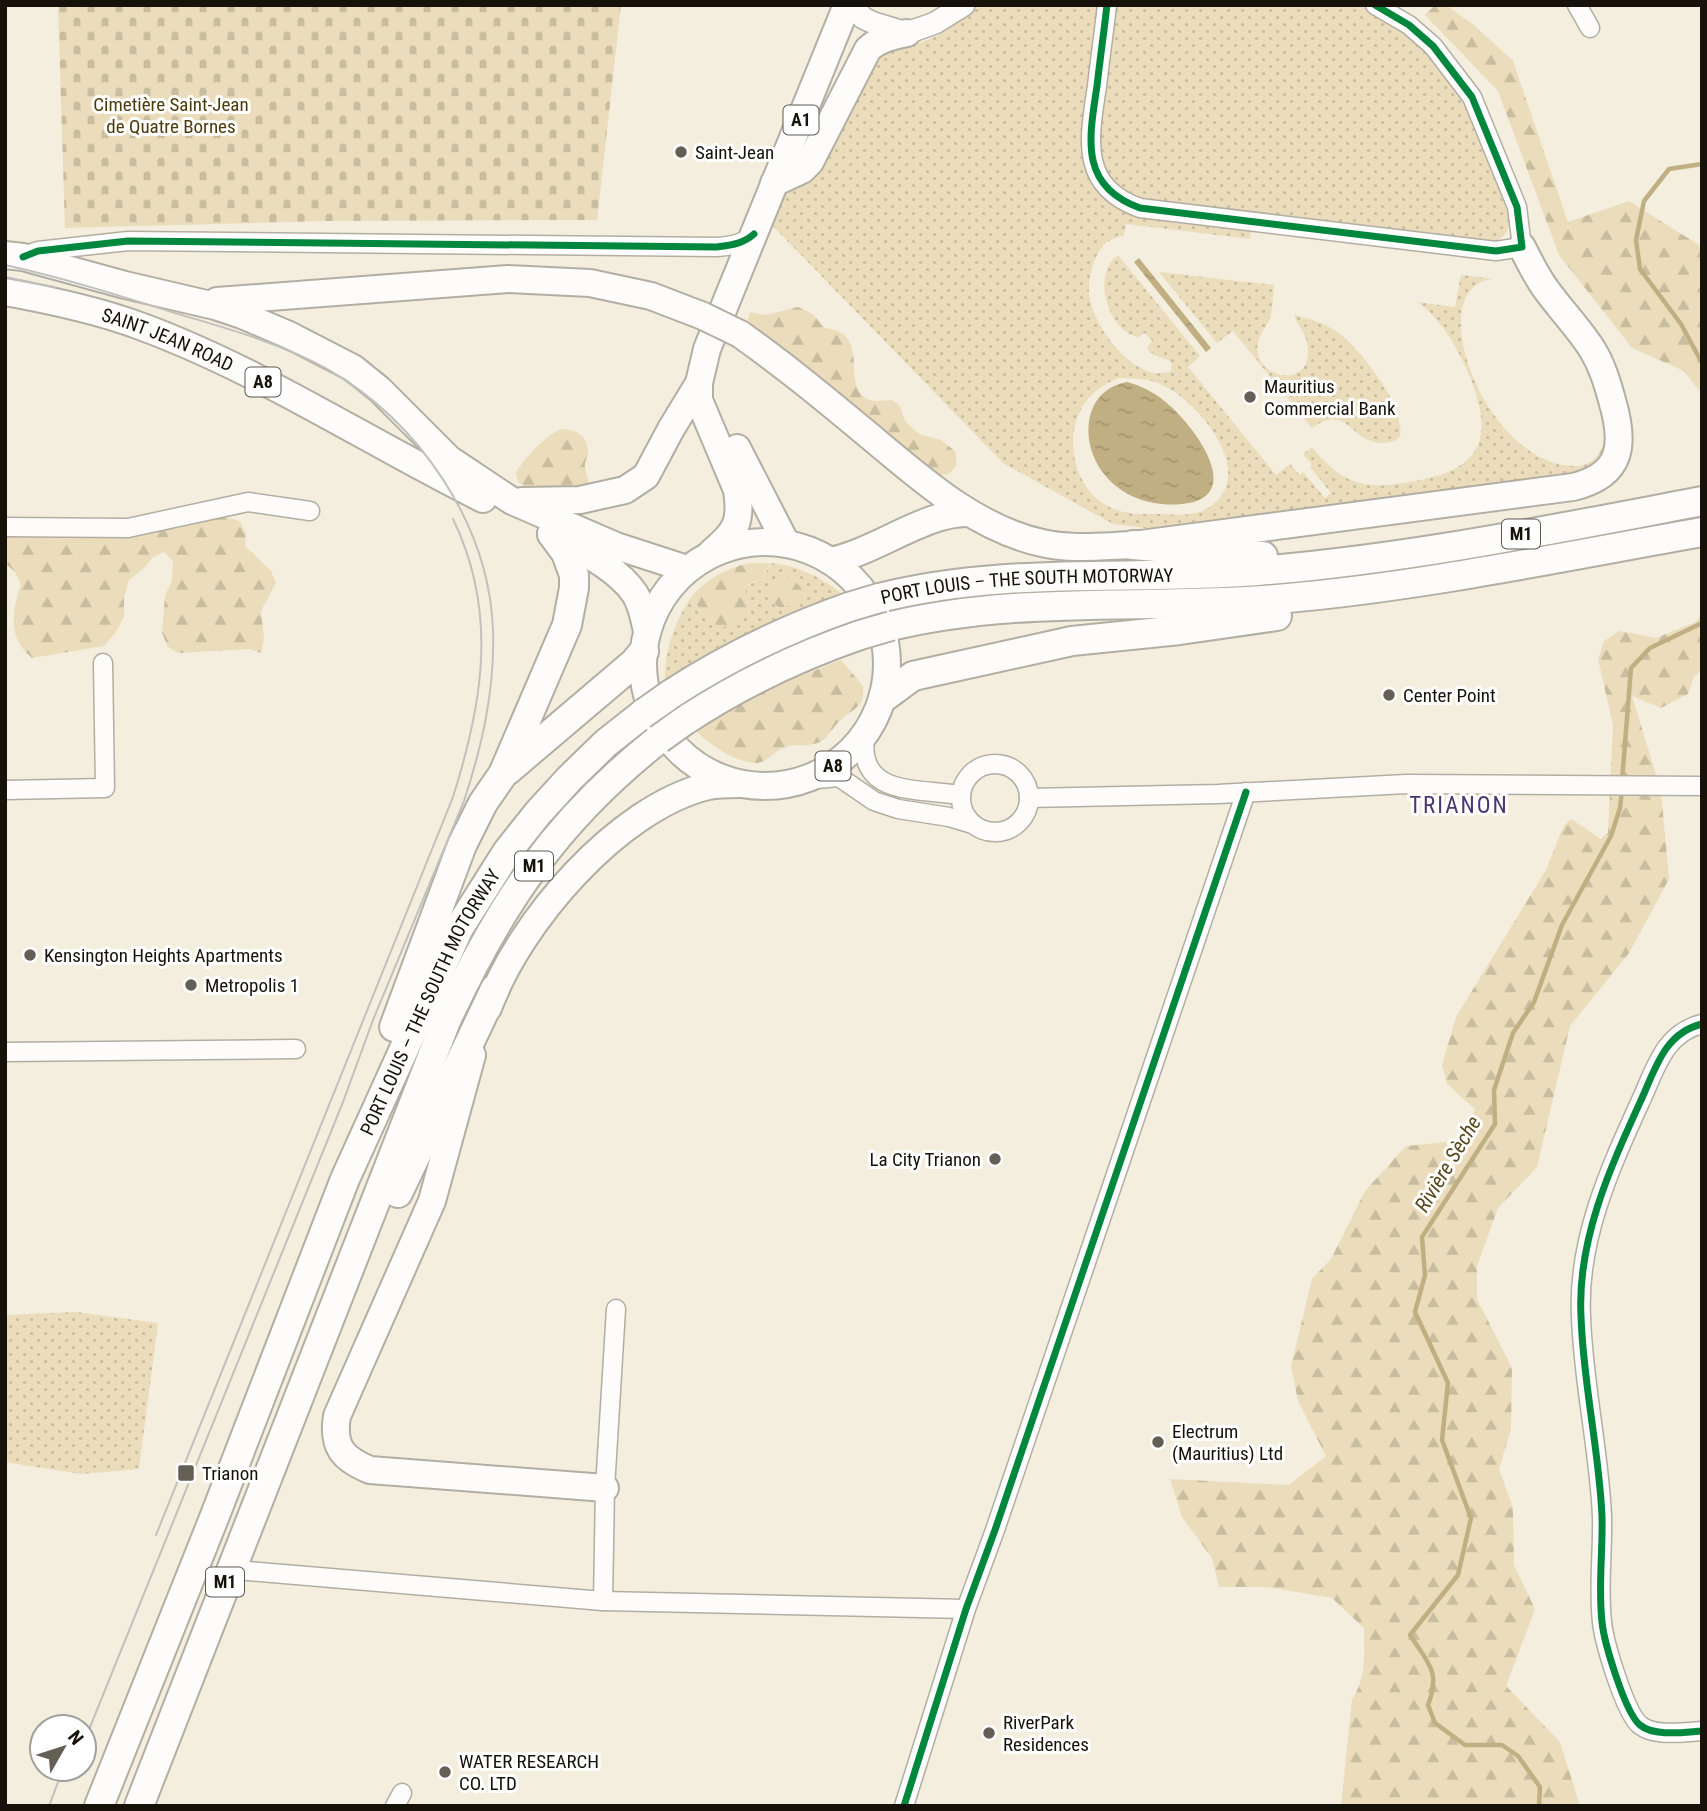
<svg xmlns="http://www.w3.org/2000/svg" width="1707" height="1811" font-family="'Roboto Condensed',sans-serif">
<defs>
<pattern id="grass-dots" width="8" height="8" patternUnits="userSpaceOnUse" patternTransform="scale(1.75)"><rect width="8" height="8" fill="#ebddbb"/><path d="M2 2h.1M6 6h.1" fill="none" stroke="#c9bd9f" stroke-width="1.8" stroke-linecap="round"/></pattern>
<pattern id="forest-firs" width="22" height="20" patternUnits="userSpaceOnUse" patternTransform="scale(1.75)"><rect width="22" height="20" fill="#ebddbb"/><path d="M5 1l3.5 6h-7zM16 11l3.5 6h-7z" fill="#c9bd9f"/></pattern>
<pattern id="cemetery-stones" width="16" height="16" patternUnits="userSpaceOnUse" patternTransform="scale(1.75)"><rect width="16" height="16" fill="#ebddbb"/><path d="M2 7V4a2 2 0 0 1 4 0v3zM10 15v-3a2 2 0 0 1 4 0v3z" fill="#c9bd9f"/></pattern>
<pattern id="water-ripples" width="26" height="14" patternUnits="userSpaceOnUse" patternTransform="scale(1.75)"><rect width="26" height="14" fill="#c0af82"/><path d="M2 4q2-2 4 0t4 0M15 11q2-2 4 0t4 0" fill="none" stroke="#a4966f"/></pattern>
</defs>
<rect width="100%" height="100%" fill="#f4eede"/>
<g fill="url(#grass-dots)" fill-rule="evenodd">
<path d="M981,5H1099L1081,140L1084,164L1097,187L1251,230L1250,239L1126,224L1124,236C1108,238 1100,246 1094,262C1090,274 1087,287 1090,299C1095,328 1136,385 1171,371L1172,366L1170,361L1154,355L1147,349L1152,340L1144,333L1139,337C1109,334 1090,274 1118,255L1200,356L1188,367L1276,475L1290,464L1300,475L1303,472L1325,498L1331,493L1310,467L1312,465L1303,454L1312,447C1346,489 1370,490 1420,480C1490,467 1492,428 1467,370C1455,344 1441,319 1417,302L1455,307L1461,275L1495,279C1417,282 1485,470 1578,466C1596,465 1604,448 1606,432C1610,452 1599,461 1585,473L1153,529L1113,524L1003,463L770,223L780,197L789,190L870,56L888,44H917L939,35ZM1118,378C1137,378 1154,379 1170,389C1202,408 1256,473 1211,506C1196,517 1178,515 1160,514C1146,514 1131,515 1117,510C1074,497 1059,433 1088,399C1097,389 1107,383 1118,378Z"/>
<path d="M1116,5H1359C1456,52 1473,118 1507,211C1512,226 1508,237 1493,242L1151,202L1132,196L1115,185L1104,169L1097,142Z"/>
<path d="M1159,272L1274,285C1273,296 1273,308 1270,318C1265,331 1255,338 1258,353C1263,380 1309,387 1308,350C1308,336 1298,327 1294,315C1308,318 1324,323 1336,331C1360,348 1406,406 1400,437C1395,441 1392,442 1385,443C1350,446 1350,401 1312,428L1233,331L1217,343Z"/>
<path d="M770,563C797,565 821,577 842,594C779,616 720,642 665,680C665,648 674,624 691,597C701,608 706,621 718,630L745,586C758,582 766,576 770,563Z"/>
<polygon points="76,1312 158,1323 139,1469 81,1474 5,1462 5,1315"/>
</g>
<g fill="url(#forest-firs)">
<polygon points="1435,5 1446,5 1474,25 1513,61 1568,222 1629,201 1702,247 1702,394 1684,371 1632,348 1559,255 1498,91 1425,15"/>
<path d="M798,307L813,314L824,328C875,332 837,388 870,400C876,402 885,400 892,400L900,406L905,421L919,434L941,440L956,452V467L948,474L938,476L846,401L826,382L746,325L750,312L766,315Z"/>
<path d="M562,429C578,430 588,436 588,453C588,458 585,460 585,465C585,473 589,478 589,487L527,488L518,482L516,472C527,456 545,435 562,429Z"/>
<path d="M226,517L239,521L246,533L245,546L271,571L276,583L261,611L264,639L261,653L250,649L178,653L168,647L162,633L165,596L172,580L173,561L164,552L153,557L144,568L129,580L124,597V617L116,632L104,646L32,658C7,637 12,612 21,584L15,572L5,563V534L162,528Z"/>
<path d="M751,563H770L762,578L745,586L749,609L742,617L718,630C706,621 701,608 691,597C708,578 726,568 751,563Z"/>
<path d="M781,574C794,577 802,587 807,599L802,603C784,604 780,617 769,594C771,585 773,580 781,574Z"/>
<path d="M1702,612V670L1694,676L1688,694L1661,708L1632,696L1661,791L1669,879L1629,953L1570,1026L1537,1167L1498,1208L1477,1266V1299L1512,1368L1511,1429L1499,1469L1513,1508L1514,1565L1535,1609L1506,1686L1560,1742L1580,1806H1341L1352,1699C1367,1678 1364,1653 1364,1628L1332,1598L1267,1587H1219L1212,1558L1182,1517L1170,1479L1289,1485L1326,1456L1298,1401L1291,1366L1312,1279L1331,1259L1365,1191L1406,1146L1456,1141L1469,1126L1475,1109L1447,1084L1442,1065L1456,1017L1546,870L1563,827L1571,819L1601,839L1608,833L1613,725L1598,659L1604,641L1619,631L1656,638L1696,622Z"/>
<path d="M841,660L863,686C863,691 864,697 861,702C856,710 848,713 841,720C831,728 828,742 813,744C802,747 792,743 781,749C772,754 765,764 753,763C731,760 711,745 696,731L762,691Z"/>
</g>
<polygon fill="url(#cemetery-stones)" points="58,5 621,5 597,220 328,221 65,228"/>
<g fill="url(#water-ripples)">
<polygon points="1139,258 1211,348 1206,352 1134,262"/>
<path d="M1127,382C1143,386 1157,394 1169,405C1194,426 1248,498 1182,504C1154,507 1123,498 1105,475C1079,444 1082,390 1127,382Z"/>
</g>
<g fill="none" stroke-linecap="round" stroke-linejoin="round">
<g stroke="#c0af82" stroke-width="4.5">
<polyline points="1702,164 1669,169 1644,201 1636,240 1640,269 1681,324 1702,363"/>
<polyline points="1622,781 1631,668 1650,648 1702,623"/>
<path d="M1539,1806L1540,1787L1518,1756L1502,1745H1465L1435,1723L1428,1705C1441,1671 1428,1663 1410,1635L1458,1575L1471,1518L1442,1440L1448,1383L1415,1312L1425,1275L1422,1237L1495,1124L1494,1090L1513,1033L1534,1002L1562,925L1611,836L1620,808L1622,790"/>
</g>
<g stroke="#b3aea3" stroke-width="21">
<g id="minor">
<path d="M1107,5C1104,32 1100,59 1097,86C1089,139 1079,186 1140,208L1496,251L1522,247L1517,207L1472,97L1433,46L1409,25L1375,5"/>
<polyline points="1577,5 1590,28"/>
<path d="M26,255L38,251L128,241L717,247C731,246 743,244 754,235"/>
<polyline points="5,527 128,528 248,502 310,511"/>
<path d="M865,735C857,797 917,788 960,795"/>
<circle cx="995" cy="798" r="34"/>
<polyline points="805,780 839,777 874,801 898,809 949,817 972,824"/>
<polyline points="5,790 105,788 103,663"/>
<polyline points="1029,798 1218,794 1406,784 1702,786"/>
<path d="M1702,1024C1665,1033 1656,1067 1642,1098C1611,1166 1577,1239 1581,1316C1583,1383 1599,1449 1602,1516C1603,1551 1598,1587 1602,1622C1604,1642 1625,1713 1640,1725C1654,1737 1685,1732 1702,1731"/>
<polyline points="5,1052 296,1049"/>
<polyline points="236,1570 603,1601 966,1609"/>
<polyline points="603,1601 605,1488 616,1309"/>
<polyline points="395,1806 402,1793"/>
<polyline points="904,1806 966,1609 995,1530 1246,792"/>
</g>
</g>
<g stroke="#b3aea3" stroke-width="24">
<polyline id="tertiary" points="853,5 863,18 874,23 907,33 935,23 964,5"/>
</g>
<g stroke="#b3aea3" stroke-width="30">
<g id="primary">
<path d="M774,183L802,170L810,162L868,49C879,39 892,36 907,33"/>
<polyline points="5,255 23,257 125,285 215,306 242,315 289,335 353,368 379,389 449,459 512,501 616,546 687,569"/>
<path id="s1" d="M5,292C50,300 97,310 140,326C260,370 368,442 483,499"/>
<polyline points="217,301 508,279 590,283 651,296 703,316"/>
<path d="M740,334C784,365 825,399 866,433C919,477 974,528 1042,543C1071,550 1104,546 1133,545L1573,487C1623,475 1625,444 1612,400C1607,382 1602,365 1592,349C1578,327 1558,307 1543,285C1535,273 1528,259 1522,247"/>
<polyline points="737,448 786,543"/>
<polyline points="522,501 580,500 625,490 646,476 671,429 699,383"/>
<path d="M551,534C579,550 617,567 635,594C642,605 644,619 647,631"/>
<circle cx="765" cy="664" r="122"/>
<path d="M712,552C736,532 742,522 737,490L699,400V383L707,349L847,5"/>
<path d="M830,561C876,552 925,512 968,513"/>
<path d="M488,1008C519,923 617,808 708,786C718,784 730,784 740,784"/>
<path d="M472,1055L432,1201L337,1416C332,1447 343,1459 370,1470L605,1488"/>
</g>
</g>
<g stroke="#b3aea3" stroke-width="32">
<g id="trunk">
<polyline points="1133,545 1263,556"/>
<path id="s2" d="M879,598C1007,566 1129,581 1258,571C1407,559 1555,529 1702,501"/>
<path d="M891,626C1020,595 1146,610 1277,599C1419,587 1561,557 1702,532"/>
<path d="M671,694C727,658 786,629 849,607"/>
<polyline points="883,698 913,676 1072,641 1180,630 1277,616"/>
<path d="M684,721C740,684 796,657 860,635"/>
<polyline points="508,770 634,663 644,651"/>
<polyline points="394,1027 462,845 483,803 503,774 567,625 574,588 574,575 566,553 552,534"/>
<polyline points="398,1193 495,989"/>
<path id="s3" d="M99,1806L214,1518L345,1179L459,928L507,852L538,813L569,779L606,743L644,713"/>
<path d="M139,1806L446,1021C500,904 556,820 659,739"/>
</g>
</g>
<use href="#minor" stroke="#fdfcfa" stroke-width="18"/>
<use href="#tertiary" stroke="#fdfcfa" stroke-width="21"/>
<use href="#primary" stroke="#fdfcfa" stroke-width="26"/>
<use href="#trunk" stroke="#fdfcfa" stroke-width="28"/>
<g stroke="#c2c0bd" stroke-width="2">
<path d="M5,265C64,278 121,296 178,314C229,329 280,343 327,369C418,421 489,523 493,630C495,690 482,746 464,801L373,1020L343,1102L84,1742"/>
<polyline points="5,277 54,287"/>
<path d="M156,1535L453,797C483,702 498,612 453,519"/>
<polyline points="49,1806 63,1769"/>
</g>
<g stroke="#b3aea3" stroke-width="30" stroke-linecap="butt">
<polyline id="primary-bridge" points="703,316 740,334"/>
</g>
<g stroke="#b3aea3" stroke-width="32" stroke-linecap="butt">
<g id="trunk-bridge">
<polyline points="849,607 879,598"/>
<polyline points="860,635 891,626"/>
<polyline points="644,713 671,694"/>
<polyline points="659,739 684,721"/>
</g>
</g>
<use href="#primary-bridge" stroke="#fdfcfa" stroke-width="26"/>
<use href="#trunk-bridge" stroke="#fdfcfa" stroke-width="28"/>
<g stroke="#fff" stroke-width="11">
<g id="cycleway">
<path d="M1107,5C1104,32 1100,59 1097,86C1089,139 1079,186 1140,208L1496,251L1522,247L1517,207L1472,97L1433,46L1409,25L1375,5"/>
<path d="M23,257L38,251L128,241L717,247C731,245 743,244 754,234"/>
<path d="M1702,1024C1665,1033 1656,1067 1642,1098C1611,1166 1577,1239 1581,1316C1583,1383 1599,1449 1602,1516C1603,1551 1598,1587 1602,1622C1604,1642 1625,1713 1640,1725C1654,1737 1685,1732 1702,1731"/>
<polyline points="904,1806 966,1609 995,1530 1246,792"/>
</g>
</g>
<use href="#cycleway" stroke="#00873e" stroke-width="7"/>
</g>
<g fill="#645f54" stroke="#fff" stroke-width="2.5">
<circle cx="681" cy="152" r="7"/>
<circle cx="1250" cy="397" r="7"/>
<circle cx="1389" cy="695" r="7"/>
<circle cx="30" cy="955" r="7"/>
<circle cx="191" cy="985" r="7"/>
<circle cx="995" cy="1159" r="7"/>
<circle cx="1158" cy="1442" r="7"/>
<rect x="177" y="1464" width="18" height="18" rx="3.5"/>
<circle cx="989" cy="1733" r="7"/>
<circle cx="445" cy="1772" r="7"/>
</g>
<g text-anchor="middle" stroke-width="6" stroke-linejoin="round" paint-order="stroke">
<g fill="#fff" stroke="#5c5953" stroke-width="2">
<rect x="783.5" y="105.5" width="35" height="29" rx="5"/>
<rect x="245.5" y="367.5" width="35" height="29" rx="5"/>
<rect x="1502" y="519.5" width="38" height="29" rx="5"/>
<rect x="815.5" y="751.5" width="35" height="29" rx="5"/>
<rect x="515" y="851.5" width="38" height="29" rx="5"/>
<rect x="206" y="1567.5" width="38" height="29" rx="5"/>
</g>
<g font-size="18" font-weight="bold" fill="#161209">
<text x="801" y="126">A1</text>
<text x="263" y="388">A8</text>
<text x="1521" y="540">M1</text>
<text x="833" y="772">A8</text>
<text x="534" y="872">M1</text>
<text x="225" y="1588">M1</text>
</g>
<g font-size="19" fill="#4b3a0a" stroke="#fff">
<text x="171" y="111">Cimetière Saint-Jean<tspan x="171" dy="22">de Quatre Bornes</tspan></text>
</g>
<g font-size="19" fill="#161209" stroke="#fff" text-anchor="start">
<text x="695" y="159">Saint-Jean</text>
<text x="1264" y="393">Mauritius<tspan x="1264" dy="22">Commercial Bank</tspan></text>
<text x="1403" y="702">Center Point</text>
<text x="44" y="962">Kensington Heights Apartments</text>
<text x="205" y="992">Metropolis 1</text>
<text x="981" y="1166" text-anchor="end">La City Trianon</text>
<text x="1172" y="1438">Electrum<tspan x="1172" dy="22">(Mauritius) Ltd</tspan></text>
<text x="202" y="1480">Trianon</text>
<text x="1003" y="1729">RiverPark<tspan x="1003" dy="22">Residences</tspan></text>
<text x="459" y="1768">WATER RESEARCH<tspan x="459" dy="22">CO. LTD</tspan></text>
</g>
<g font-size="19" fill="#161209" stroke="#fff">
<text dy="7" stroke="none"><textPath href="#s1" startOffset="170">SAINT JEAN ROAD</textPath></text>
<text dy="7" stroke="none"><textPath href="#s2" startOffset="149">PORT LOUIS – THE SOUTH MOTORWAY</textPath></text>
<text dy="7" stroke="none"><textPath href="#s3" startOffset="870">PORT LOUIS – THE SOUTH MOTORWAY</textPath></text>
</g>
<g font-size="21" font-style="italic" fill="#58471a" stroke="#fff">
<text transform="translate(1448 1164) rotate(-59)" y="7">Rivière Sèche</text>
</g>
<g font-size="23" letter-spacing="2" fill="#4b3570" stroke="#fff">
<text x="1459" y="813">TRIANON</text>
</g>
</g>
<rect width="1707" height="1811" fill="none" stroke="#161209" stroke-width="14"/>
<g transform="translate(63 1748) rotate(51)"><circle r="33" fill="#ffffff" stroke="#a2a09d" stroke-width="2"/>
<path d="M0-5L12 26L0 18L-12 26Z" fill="#645f54"/>
<text y="-10" font-size="19" font-weight="bold" text-anchor="middle" fill="#161209">N</text>
</g>
</svg>
